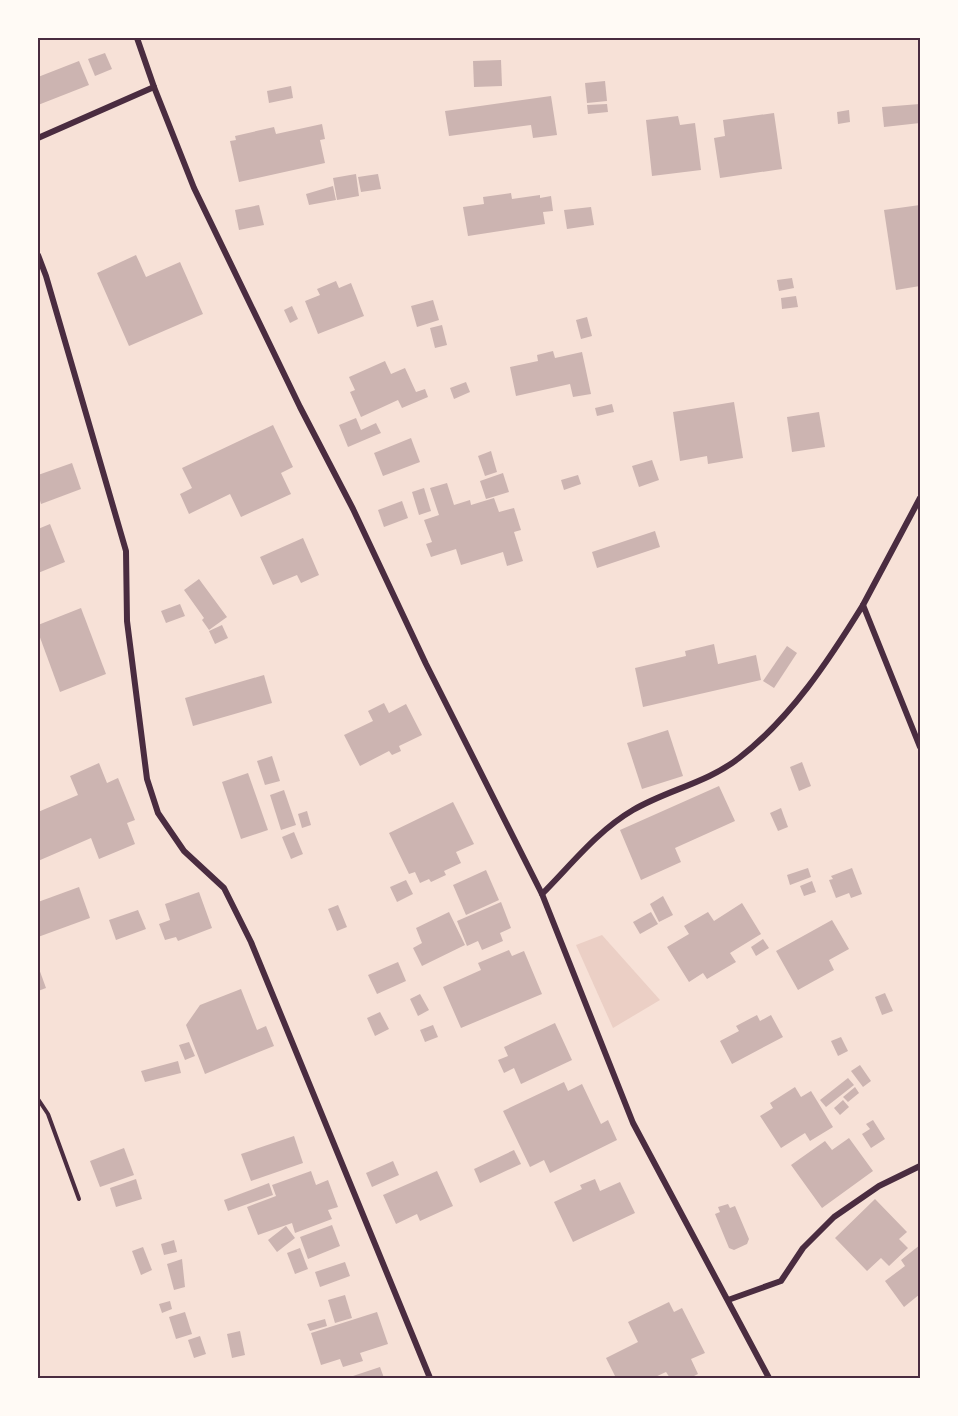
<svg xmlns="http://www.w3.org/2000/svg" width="958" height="1416" font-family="'IBM Plex Sans',sans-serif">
<rect width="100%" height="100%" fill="#f7e1d7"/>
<polygon fill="#ebcfc5" points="602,935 660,1000 613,1028 576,945"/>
<g fill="#ccb4b1">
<polygon points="105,53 112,69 95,76 88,59"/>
<polygon points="501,60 502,86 474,87 473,61"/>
<polygon points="79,61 89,85 38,105 38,77"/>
<polygon points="605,81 607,101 587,103 585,83"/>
<polygon points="291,86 293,98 269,103 267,91"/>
<polygon points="551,96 557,135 533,138 531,125 449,136 445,111"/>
<polygon points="607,104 608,112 588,114 587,105"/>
<polygon points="920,104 920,123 884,127 882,107"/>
<polygon points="849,110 850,122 838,124 837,112"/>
<polygon points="774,113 782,169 720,178 714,138 725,136 723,120"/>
<polygon points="678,116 680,125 695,123 701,170 652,176 646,120"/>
<polygon points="322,124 325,139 320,140 325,163 239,182 230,141 236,140 235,136 274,127 276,134"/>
<polygon points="356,174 359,196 337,200 333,178"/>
<polygon points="378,174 381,189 361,192 358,177"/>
<polygon points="333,186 336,200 309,205 306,194"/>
<polygon points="511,193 512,199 540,195 540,198 551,196 553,211 543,212 545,224 468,236 463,207 484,204 483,197"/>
<polygon points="259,205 264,225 239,230 235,210"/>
<polygon points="920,205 920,286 896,290 884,210"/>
<polygon points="591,207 594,225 567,229 564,210"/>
<polygon points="136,255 146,277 180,262 203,314 129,346 97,273"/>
<polygon points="792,278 794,288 779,291 777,280"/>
<polygon points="336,281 339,288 351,283 364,316 318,334 305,301 320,295 317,289"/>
<polygon points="796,296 798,307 782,309 781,298"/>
<polygon points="433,300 439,320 417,327 411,306"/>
<polygon points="292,306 298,319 290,323 284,310"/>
<polygon points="587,317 592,336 581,339 576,320"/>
<polygon points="442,325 447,345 435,348 430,328"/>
<polygon points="553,351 555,358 582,352 591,394 573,397 570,384 516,396 510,367 538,361 537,355"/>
<polygon points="385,361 391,374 405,368 416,392 425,389 428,397 402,408 398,400 361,417 350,392 355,390 349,377"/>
<polygon points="466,382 470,392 454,399 450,388"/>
<polygon points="734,402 743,458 708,464 707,456 680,461 673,412"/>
<polygon points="612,404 614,412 597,416 595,408"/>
<polygon points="819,412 825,447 792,452 787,417"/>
<polygon points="356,418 361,430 376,423 381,433 348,447 339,425"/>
<polygon points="273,425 293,467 281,473 291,494 241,517 230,494 189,514 180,494 192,488 182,468"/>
<polygon points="411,438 420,462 383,476 374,453"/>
<polygon points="491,451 497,472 485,476 478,456"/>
<polygon points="652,460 659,480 639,487 632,466"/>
<polygon points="72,463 81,489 41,504 38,494 38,475"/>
<polygon points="503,473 509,492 486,499 480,481"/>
<polygon points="578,475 581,484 564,490 561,480"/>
<polygon points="447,483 454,505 470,500 471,505 494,498 499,512 514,508 521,530 514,532 523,561 507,566 503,552 461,565 456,549 431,557 426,544 432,542 424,520 439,515 430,488"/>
<polygon points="424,488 431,511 419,515 412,492"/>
<polygon points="402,501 408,518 384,527 378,510"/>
<polygon points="50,524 65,562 38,573 38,529"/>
<polygon points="655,531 660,547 597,568 592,552"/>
<polygon points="303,538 319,575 301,583 297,575 273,585 260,557"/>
<polygon points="199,579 227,617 209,630 202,620 204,618 184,590"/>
<polygon points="180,604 185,616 166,623 161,611"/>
<polygon points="81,608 106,674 60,692 38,632 38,625"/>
<polygon points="222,625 228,638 215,644 209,631"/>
<polygon points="714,644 718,664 756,655 761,680 643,707 635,668 686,656 685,651"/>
<polygon points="787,646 797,653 774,688 763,681"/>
<polygon points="264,675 272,703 193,726 185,698"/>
<polygon points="384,703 389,713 406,704 422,735 399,746 401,751 392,755 389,751 360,766 344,735 373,721 368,711"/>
<polygon points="668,730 683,776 642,789 627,743"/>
<polygon points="272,756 280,781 265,785 257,761"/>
<polygon points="802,762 811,786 799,791 790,767"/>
<polygon points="99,763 107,783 118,778 135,820 127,823 135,844 99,859 91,838 38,861 38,812 78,795 70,776"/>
<polygon points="248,773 268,830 241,839 222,782"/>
<polygon points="719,786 735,821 675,848 681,862 641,880 620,830"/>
<polygon points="284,790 296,825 281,830 270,795"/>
<polygon points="453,802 474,844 456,852 461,863 444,871 446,875 431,882 429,879 420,883 415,872 409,874 389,833"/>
<polygon points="781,808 788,827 778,831 770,813"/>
<polygon points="307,811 311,825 302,828 298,814"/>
<polygon points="294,832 303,854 291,859 282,837"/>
<polygon points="808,868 811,877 790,885 787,875"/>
<polygon points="852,868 862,894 851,898 849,893 836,898 829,880 833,879 831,876"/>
<polygon points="486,870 499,900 466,915 453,885"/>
<polygon points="406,880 413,894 397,902 390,887"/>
<polygon points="812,881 816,892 804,896 800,886"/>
<polygon points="79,887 90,918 38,937 38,902"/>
<polygon points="199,892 212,928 178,941 176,937 165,940 159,924 170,920 165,904"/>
<polygon points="663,896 673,915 659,922 650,904"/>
<polygon points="501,902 511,928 500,933 503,941 482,950 478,941 467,946 457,921"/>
<polygon points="742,903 761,934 730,953 736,962 707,979 703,973 689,982 667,947 689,934 684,926 708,912 714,921"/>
<polygon points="338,905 347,927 337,931 328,909"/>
<polygon points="138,910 146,929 116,940 109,920"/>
<polygon points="449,912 465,945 422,966 413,948 422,943 416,928"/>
<polygon points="651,912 658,924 640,934 633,922"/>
<polygon points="832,920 849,949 829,960 834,970 798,990 776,951"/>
<polygon points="763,939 769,948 756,956 751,947"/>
<polygon points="509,950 512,956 524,951 542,994 461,1028 443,987 481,970 478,963"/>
<polygon points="398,962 406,981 377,994 368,975"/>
<polygon points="38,966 46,988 38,991"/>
<polygon points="241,989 257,1030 266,1026 274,1046 205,1074 186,1025 200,1005"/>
<polygon points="885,993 893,1011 882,1015 875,997"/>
<polygon points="420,994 429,1010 418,1016 410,999"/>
<polygon points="380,1012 389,1029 375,1036 367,1018"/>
<polygon points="757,1015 760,1021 771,1015 783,1037 732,1064 720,1041 739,1031 736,1026"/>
<polygon points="555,1023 572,1060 521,1084 514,1068 504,1073 498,1060 508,1056 504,1047"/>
<polygon points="433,1025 438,1037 425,1042 420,1030"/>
<polygon points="841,1037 848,1051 838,1056 831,1041"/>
<polygon points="189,1042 195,1056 185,1060 179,1045"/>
<polygon points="178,1061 181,1073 145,1082 141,1071"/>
<polygon points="860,1065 871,1081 863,1087 851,1071"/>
<polygon points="848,1078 854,1085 826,1107 820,1100"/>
<polygon points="564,1082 568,1091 582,1084 601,1124 608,1120 617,1140 550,1173 544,1160 530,1167 503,1111"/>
<polygon points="795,1087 801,1097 811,1091 833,1127 810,1141 805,1133 781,1148 760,1116 773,1108 770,1103"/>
<polygon points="855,1087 859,1093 848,1102 843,1097"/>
<polygon points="843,1100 849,1107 840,1115 834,1108"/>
<polygon points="873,1120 885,1139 871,1148 862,1134 870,1129 866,1124"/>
<polygon points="294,1136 303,1163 251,1181 241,1154"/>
<polygon points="849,1138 873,1171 822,1208 791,1165 825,1141 832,1150"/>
<polygon points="124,1148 134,1175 100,1187 90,1161"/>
<polygon points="514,1150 521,1164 480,1183 474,1169"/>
<polygon points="393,1161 399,1175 372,1187 366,1173"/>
<polygon points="311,1171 316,1185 328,1180 338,1207 328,1210 332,1219 295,1233 292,1223 258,1235 247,1207 276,1196 272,1185"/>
<polygon points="437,1171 453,1206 420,1221 417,1214 396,1224 383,1195"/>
<polygon points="136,1179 142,1199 116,1207 110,1188"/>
<polygon points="595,1179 600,1191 620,1182 635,1213 573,1242 554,1202 582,1189 580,1185"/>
<polygon points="269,1183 273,1195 228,1211 224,1200"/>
<polygon points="875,1199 907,1232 899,1239 908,1248 889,1266 881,1258 867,1271 835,1238"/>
<polygon points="728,1204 730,1208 735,1206 749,1239 747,1244 734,1250 729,1248 715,1214 720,1212 718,1207"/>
<polygon points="332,1225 340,1246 308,1259 300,1237"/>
<polygon points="286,1226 295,1238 277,1252 268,1240"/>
<polygon points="174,1240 177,1252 164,1255 161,1244"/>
<polygon points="920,1245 920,1294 904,1307 885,1281 905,1266 901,1260"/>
<polygon points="143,1247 152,1270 141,1275 132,1251"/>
<polygon points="300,1248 308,1269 295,1274 287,1253"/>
<polygon points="182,1259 185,1287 174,1290 167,1264"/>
<polygon points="345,1262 350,1276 320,1287 315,1272"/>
<polygon points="345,1295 352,1318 335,1323 328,1300"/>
<polygon points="170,1301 172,1309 162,1313 159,1304"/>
<polygon points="669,1302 674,1312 682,1308 705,1353 691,1359 698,1374 690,1378 670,1378 666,1372 653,1378 616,1378 606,1358 638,1342 628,1322"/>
<polygon points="185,1312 192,1334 176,1339 169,1317"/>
<polygon points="377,1312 388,1344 360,1353 363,1361 343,1367 340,1359 321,1365 311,1333"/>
<polygon points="325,1319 327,1326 310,1331 307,1324"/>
<polygon points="240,1331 245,1355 232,1358 227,1334"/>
<polygon points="200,1336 206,1354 194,1358 188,1340"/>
<polygon points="380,1367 384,1378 347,1378"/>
</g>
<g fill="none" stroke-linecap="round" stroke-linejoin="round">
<polyline stroke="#4a2c40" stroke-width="4" points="38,1099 48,1114 79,1199"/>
<g stroke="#4a2c40" stroke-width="6">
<polyline points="137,38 154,87 194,188 300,407 353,509 426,664 542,894 633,1123 769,1378"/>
<polyline points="38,138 154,87"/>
<polyline points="38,255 46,276 126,551 127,621 147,779 158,813 184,851 224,888 251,942 430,1378"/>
<polyline points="863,605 920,498"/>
<path d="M542,894C571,865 597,831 633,810C667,790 707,783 739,758C791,718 829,660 863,605L920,747"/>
<polyline points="728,1300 781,1281 803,1248 834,1217 879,1186 920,1166"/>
</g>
</g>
<rect width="958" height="1416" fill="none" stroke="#fffaf5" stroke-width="78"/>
<rect x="39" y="39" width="880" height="1338" fill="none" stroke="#4a2c40" stroke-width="2"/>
</svg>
